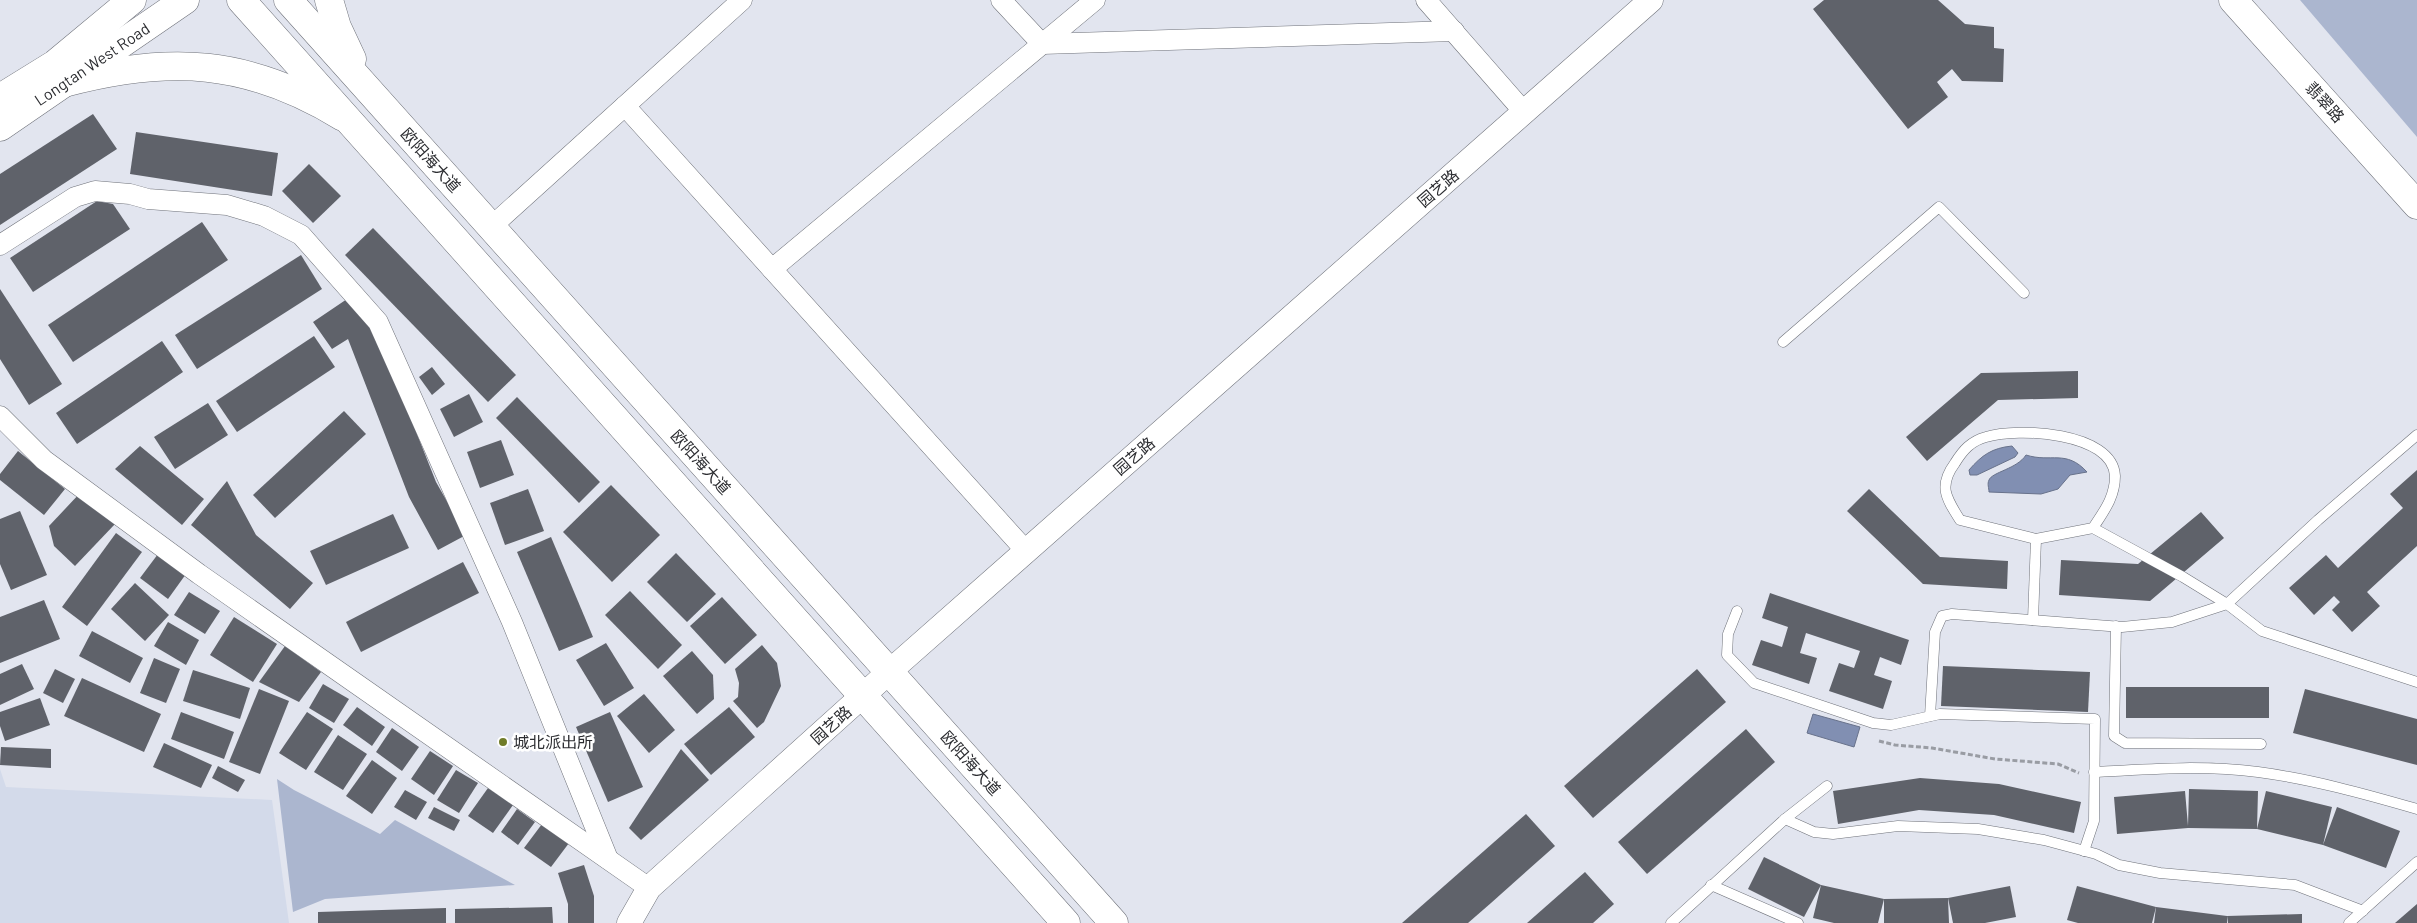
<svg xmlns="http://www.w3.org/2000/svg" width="2417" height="923" font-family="Barlow,'Noto Sans SC',sans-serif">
<rect width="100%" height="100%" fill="#e2e5ef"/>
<polygon fill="#d3daea" points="0,769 6,787 272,800 289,923 0,923"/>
<g fill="#abb6cf">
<polygon points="2300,0 2417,0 2417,137"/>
<polygon points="277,779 294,790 380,834 395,820 515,885 325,899 293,912"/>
</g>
<g fill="#818fb2" stroke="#68728b">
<path d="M2012,446L2018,453L2015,457L1977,475H1970L1969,470C1982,455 1992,448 2012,446Z"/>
<path d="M2026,455C2051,463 2066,449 2087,472L2070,475L2058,489L2041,494L1989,492C1989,488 1987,484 1989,480C1992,472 2017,469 2026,455Z"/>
<polygon points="1813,714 1860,727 1854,747 1807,733"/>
</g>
<g fill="#5f626a">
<polygon points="1824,0 1938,0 1965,24 1994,27 1994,48 2004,49 2003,82 1962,81 1952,69 1937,82 1948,97 1908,129 1813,9"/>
<polygon points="93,114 117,149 0,225 0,174"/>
<polygon points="136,132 278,153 272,196 130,174"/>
<polygon points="309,164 341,196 313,223 282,191"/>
<polygon points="97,201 113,204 130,229 33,292 10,258"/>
<polygon points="202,222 228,260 73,362 48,325"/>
<polygon points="373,228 516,375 488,402 345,255"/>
<polygon points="301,255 322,289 197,369 175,335"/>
<polygon points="0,289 62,384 29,405 0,359"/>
<polygon points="350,297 373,323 436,482 466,535 438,550 409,497 348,339 332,349 313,322"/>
<polygon points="314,336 335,367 237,432 216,401"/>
<polygon points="162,341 183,372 77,444 56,413"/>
<polygon points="432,367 445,384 432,395 419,377"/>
<polygon points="2078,371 2078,398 1998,400 1927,461 1906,437 1981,373"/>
<polygon points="469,394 483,422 454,437 440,409"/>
<polygon points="517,397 600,482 579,503 496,418"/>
<polygon points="208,403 228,435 175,469 154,437"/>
<polygon points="344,411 366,434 275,518 253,495"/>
<polygon points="501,440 514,475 480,488 467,452"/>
<polygon points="140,446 204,499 182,525 115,469"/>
<polygon points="18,451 65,489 44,515 0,480 0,474"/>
<polygon points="2417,470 2417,546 2367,592 2380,606 2352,632 2332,610 2340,602 2334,596 2314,615 2289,588 2326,555 2338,568 2403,508 2390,494"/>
<polygon points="227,481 256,535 313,583 290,609 191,525"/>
<polygon points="611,485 660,535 612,582 563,532"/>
<polygon points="528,489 544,531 505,545 490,503"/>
<polygon points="1869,489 1940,557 2008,561 2007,589 1923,584 1847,511"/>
<polygon points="81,492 115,524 75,566 54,546 49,526"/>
<polygon points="20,511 47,575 11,590 0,564 0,519"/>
<polygon points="2201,512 2224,538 2150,601 2059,595 2061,560 2138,564"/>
<polygon points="393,514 409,548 326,585 310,551"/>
<polygon points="116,533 142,552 87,626 62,607"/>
<polygon points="551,537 593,637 559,651 517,552"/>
<polygon points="676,553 716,594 687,622 647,582"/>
<polygon points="158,554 186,574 168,599 140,578"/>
<polygon points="463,562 479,593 361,652 346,622"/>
<polygon points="135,583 169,615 145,641 111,609"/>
<polygon points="630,591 682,645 658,669 605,615"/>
<polygon points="189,592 220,611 205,634 174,615"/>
<polygon points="1770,593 1909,640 1901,665 1880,657 1874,675 1892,681 1883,709 1829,691 1839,663 1854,668 1860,651 1806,633 1800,653 1817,658 1809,684 1752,665 1761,640 1782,647 1788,627 1762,618"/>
<polygon points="722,597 757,635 725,664 690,626"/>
<polygon points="44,600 60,639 0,663 0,617"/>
<polygon points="234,617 277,644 253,682 210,655"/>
<polygon points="168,622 199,640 186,665 154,646"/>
<polygon points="92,631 143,658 130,683 79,656"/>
<polygon points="606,643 634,688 604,706 576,660"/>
<polygon points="762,645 777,663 781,686 764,722 757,728 733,701 738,697 739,683 735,669"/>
<polygon points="285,646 321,672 299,702 259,682"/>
<polygon points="692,651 713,675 714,699 697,714 663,676"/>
<polygon points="154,658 180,669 166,703 140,693"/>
<polygon points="22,664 34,689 0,705 0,674"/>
<polygon points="1943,666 2090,672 2088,712 1941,706"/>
<polygon points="55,669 75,679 63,703 43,693"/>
<polygon points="1697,669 1726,702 1593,818 1564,786"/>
<polygon points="193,670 250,688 240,719 183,701"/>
<polygon points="82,678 161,714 144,752 64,716"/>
<polygon points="323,684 349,699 334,723 309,708"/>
<rect x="2126" y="687" width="143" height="31"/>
<polygon points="259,689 289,701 260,774 229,762"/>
<polygon points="2305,689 2417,719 2417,765 2293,733"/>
<polygon points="644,694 675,730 649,753 617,716"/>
<polygon points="40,698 50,725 5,741 0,726 0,712"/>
<polygon points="357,707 385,727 372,746 343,725"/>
<polygon points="729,707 755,737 711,775 684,744"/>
<polygon points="181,712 234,732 224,759 171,739"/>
<polygon points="307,712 333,729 306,770 279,753"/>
<polygon points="610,712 643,787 608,802 576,727"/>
<polygon points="392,728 419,747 402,771 376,752"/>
<polygon points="1746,729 1775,762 1647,874 1618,842"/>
<polygon points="338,735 367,754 343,790 314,772"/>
<polygon points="164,743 212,765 201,788 153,767"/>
<polygon points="1,747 51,749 51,768 0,765"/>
<polygon points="681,749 709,780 641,840 629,828"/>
<polygon points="430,751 453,766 434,795 411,779"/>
<polygon points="372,760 397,778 372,814 346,796"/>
<polygon points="218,766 245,780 238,792 212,778"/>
<polygon points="456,770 478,783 459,813 437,800"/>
<polygon points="1920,778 1999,784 2081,802 2074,833 1994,815 1919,810 1838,824 1833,791"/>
<polygon points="488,788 513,805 493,833 468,816"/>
<polygon points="2189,789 2258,791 2257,829 2266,791 2332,807 2323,845 2337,807 2400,831 2386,868 2323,845 2257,829 2188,828 2117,834 2114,797 2185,791 2188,826"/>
<polygon points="405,790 427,802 416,820 394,807"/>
<polygon points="434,807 460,820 454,831 428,818"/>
<polygon points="517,809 535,822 518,845 501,832"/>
<polygon points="1526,814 1555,846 1491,903 1468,923 1402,923"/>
<polygon points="542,824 569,843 551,867 524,848"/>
<polygon points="1764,857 1821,885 1884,899 1948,898 1949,923 1884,923 1884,899 1878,923 1834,923 1813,918 1821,885 1804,917 1748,889"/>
<polygon points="584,865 594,896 594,923 568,923 568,904 558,873"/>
<polygon points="1585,872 1614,904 1593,923 1527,923"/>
<polygon points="2010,886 2016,917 1985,923 1953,923 1948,898"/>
<polygon points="2077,886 2156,907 2152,923 2078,923 2067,920"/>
<polygon points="2417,904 2417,923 2395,923"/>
<polygon points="552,907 553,923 455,923 455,909"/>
<polygon points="2156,907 2227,916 2302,914 2302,923 2228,923 2227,916 2227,923 2154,923"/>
<polygon points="446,908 446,923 318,923 318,912"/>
</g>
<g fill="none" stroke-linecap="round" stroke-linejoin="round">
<g stroke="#6f727a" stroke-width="11">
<g id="service">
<polyline points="1783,342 1939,207 2024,293"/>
<path d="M2093,528C2104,511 2115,497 2115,476C2113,432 2017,427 1986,437C1971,441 1963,450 1955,463C1938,486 1946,498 1960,520L2036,539L2093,528L2183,577L2227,604L2262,631L2417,682"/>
<polyline points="1737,611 1728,634 1727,655 1754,683 1873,723 1891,725 1940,714 2095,719 2094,821 2084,851"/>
<polyline points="2033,620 2036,539"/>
<polyline points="2116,626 2114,736 2125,743 2261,744"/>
<polyline points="1930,716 1935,632 1942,616 1952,614 2122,627 2172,622 2227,604 2318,520 2417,435"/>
<path d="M2094,772C2149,769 2203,765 2258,772C2311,779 2365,794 2417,809"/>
<polyline points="1785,819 1814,832 1833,834 1898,826 1978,829 2044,840 2096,854 2119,865 2160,873 2295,885 2363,911"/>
<polyline points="1711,885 1798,923"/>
<polyline points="1671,923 1785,819 1827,786"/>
<polyline points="2349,923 2417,862"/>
</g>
</g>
<g stroke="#6f727a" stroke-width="21">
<g id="minor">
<polyline points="1001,0 1042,44 1454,31"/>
<polyline points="1426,0 1524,112"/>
<polyline points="625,106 1026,551"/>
<polyline points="491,227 742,0"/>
<polyline points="0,245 75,197 95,191 130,194 148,199 227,205 264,216 301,235 378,322 512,622 608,859"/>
<polyline points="772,269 1095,0"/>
<polyline points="0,416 44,460 199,574 649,888"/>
</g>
</g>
<g stroke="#6f727a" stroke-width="25">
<polyline id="tertiary" points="629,923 649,888 889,672 1651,0"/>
</g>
<g stroke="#6f727a" stroke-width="29">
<g id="secondary">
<polyline points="2233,0 2417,205"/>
<path d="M64,83C169,55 248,59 343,117"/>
<polyline points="0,98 55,64 132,0"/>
<polyline points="0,127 185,0"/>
</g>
</g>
<g stroke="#6f727a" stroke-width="29">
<g id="primary">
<polyline points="241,0 1066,923"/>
<polyline points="288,0 1114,923"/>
<polyline points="329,0 337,27 352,59"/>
</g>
</g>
<polyline stroke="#999ca3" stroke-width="3" stroke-dasharray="5 2.5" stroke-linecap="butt" points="1879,741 1895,745 1932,748 1995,759 2058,764 2079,773"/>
<use href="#service" stroke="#fff" stroke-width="10"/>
<use href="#minor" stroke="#fff" stroke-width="20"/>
<use href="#tertiary" stroke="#fff" stroke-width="24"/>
<use href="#secondary" stroke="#fff" stroke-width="28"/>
<use href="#primary" stroke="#fff" stroke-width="28"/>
</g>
<circle fill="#707c29" stroke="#fff" stroke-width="2" cx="503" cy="742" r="5"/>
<g text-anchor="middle" stroke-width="5" stroke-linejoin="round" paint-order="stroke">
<g font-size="16" fill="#2c2d31" stroke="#fff">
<text transform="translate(92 64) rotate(-34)" y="6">Longtan West Road</text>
<text transform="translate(2325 102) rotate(48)" y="6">翡翠路</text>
<text transform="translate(431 160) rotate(48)" y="6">欧阳海大道</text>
<text transform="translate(1438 188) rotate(-41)" y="6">园艺路</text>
<text transform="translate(1134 456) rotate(-41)" y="6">园艺路</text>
<text transform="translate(701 462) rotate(48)" y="6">欧阳海大道</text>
<text transform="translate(831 725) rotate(-42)" y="6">园艺路</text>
<text transform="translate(971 763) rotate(48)" y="6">欧阳海大道</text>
</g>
<g font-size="16" fill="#2c2d31" stroke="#fff" text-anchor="start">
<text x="513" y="748">城北派出所</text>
</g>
</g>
</svg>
